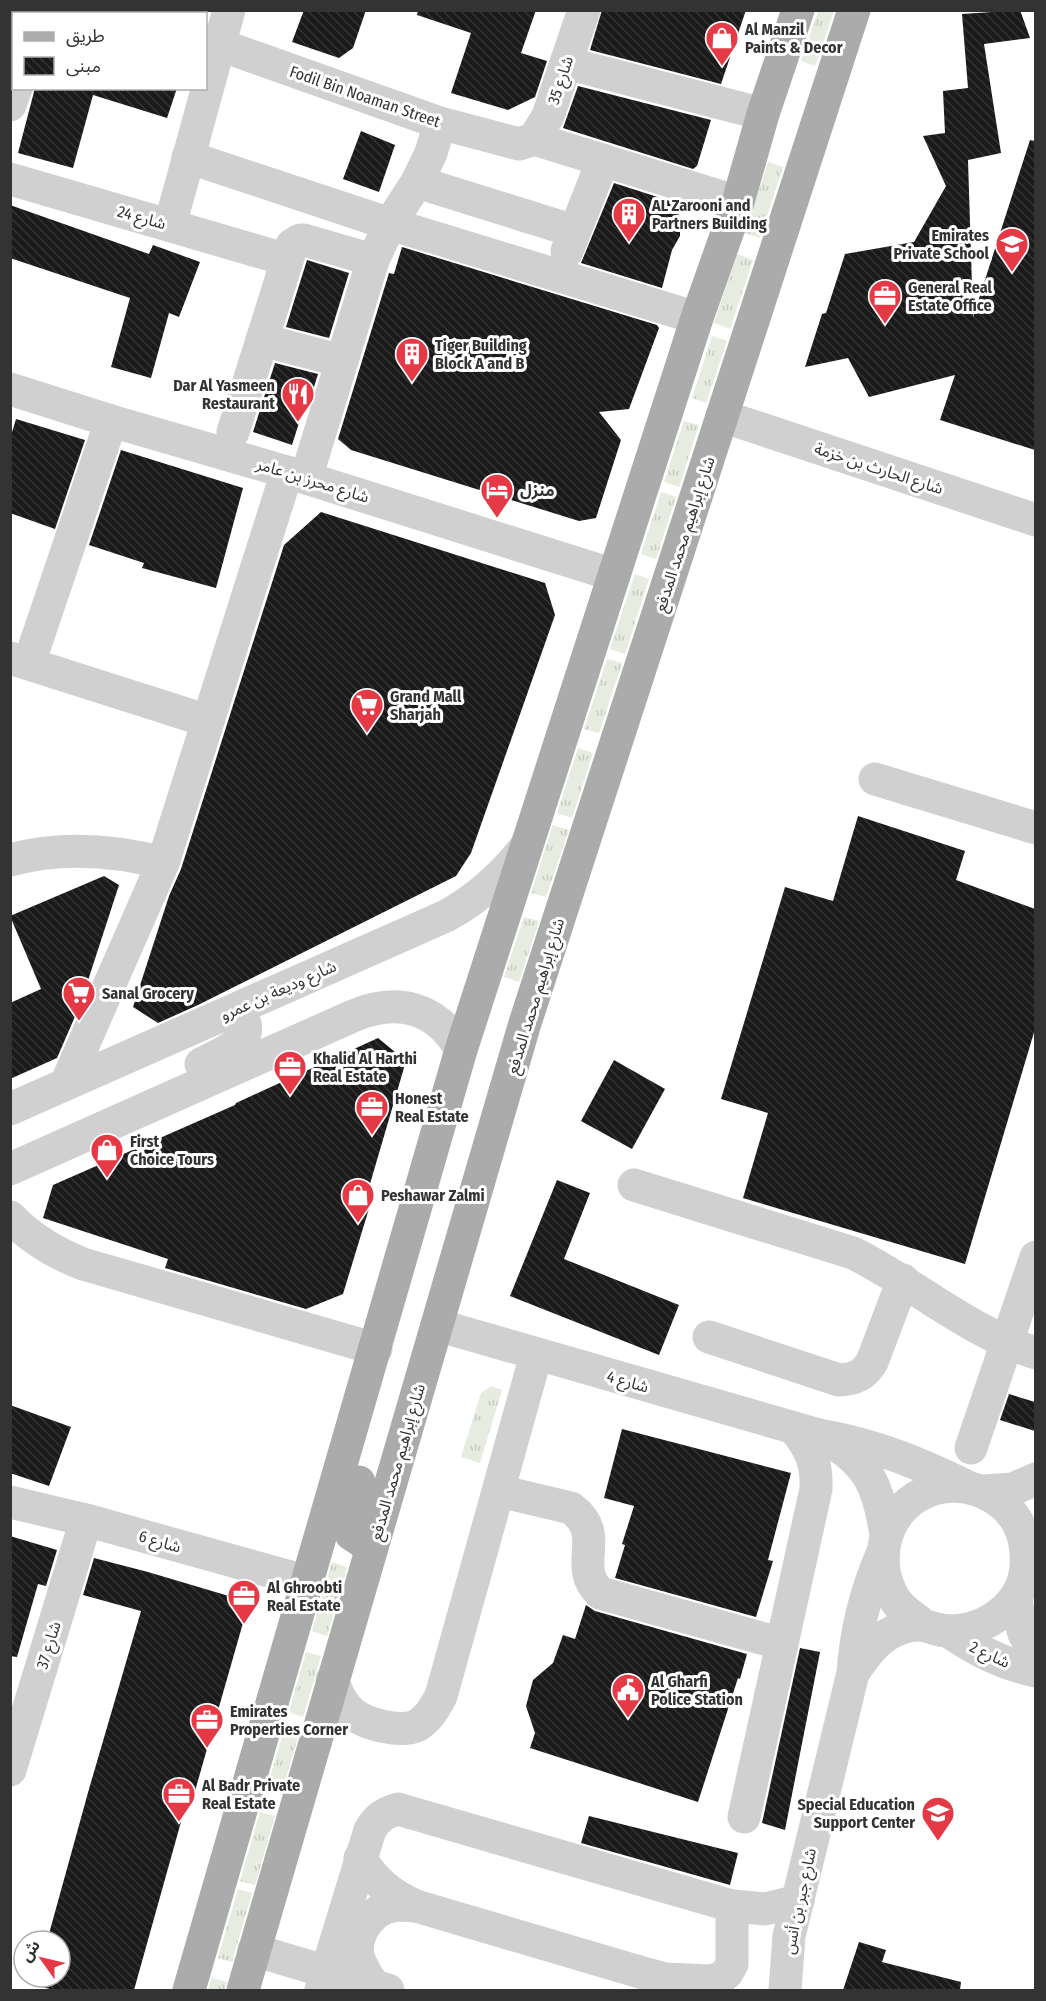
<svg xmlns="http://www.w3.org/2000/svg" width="1046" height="2001" font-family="'Fira Sans Condensed','Noto Sans Arabic',sans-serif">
<defs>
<pattern id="grass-tufts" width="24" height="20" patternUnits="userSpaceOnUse" patternTransform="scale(1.5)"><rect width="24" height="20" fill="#e6ecdf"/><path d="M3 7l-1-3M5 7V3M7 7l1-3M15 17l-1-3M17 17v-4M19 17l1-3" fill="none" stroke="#c6cbc0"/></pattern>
<pattern id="building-back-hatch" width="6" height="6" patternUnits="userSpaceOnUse" patternTransform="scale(1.5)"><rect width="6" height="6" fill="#1a1a1a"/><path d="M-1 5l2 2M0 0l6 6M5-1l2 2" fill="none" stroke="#333"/></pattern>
</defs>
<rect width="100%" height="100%" fill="#fff"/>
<g fill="url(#grass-tufts)">
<polygon points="818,11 834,11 815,66 801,61"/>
<polygon points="768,162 783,167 760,238 745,233"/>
<polygon points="737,254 753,260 730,329 714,323"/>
<polygon points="712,336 727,341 706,403 692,398"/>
<polygon points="684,421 699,425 679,487 664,482"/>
<polygon points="661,492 676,497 656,559 641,554"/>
<polygon points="635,574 649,579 625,654 610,649"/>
<polygon points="607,659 622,663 599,733 584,729"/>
<polygon points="578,748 593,753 572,818 557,813"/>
<polygon points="553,825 569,830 546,897 531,893"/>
<polygon points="524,917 539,921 519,982 504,977"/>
<polygon points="491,1386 502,1390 480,1463 461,1457 481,1393"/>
<polygon points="332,1562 347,1567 327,1636 312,1631"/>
<polygon points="306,1652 321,1656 303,1717 289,1712"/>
<polygon points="285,1726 300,1730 282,1792 267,1788"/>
<polygon points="260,1812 275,1816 255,1885 240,1881"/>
<polygon points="238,1889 252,1893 232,1962 218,1958"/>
<polygon points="212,1978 227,1982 224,1990 208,1990"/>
</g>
<g fill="url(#building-back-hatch)">
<polygon points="304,10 366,10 353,48 339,58 292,42"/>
<polygon points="418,10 536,10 521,53 547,61 535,97 508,110 451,93 471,33 417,15"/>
<polygon points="602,10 746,10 721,84 590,50"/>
<polygon points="1020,10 1030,38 984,44 1001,153 968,160 973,317 1030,140 1035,141 1035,450 940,420 955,375 869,397 848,358 805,367 822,314 826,313 845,254 914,242 946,186 923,136 945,133 943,91 968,88 962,14"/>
<polygon points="578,86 711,120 697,166 693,169 563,128"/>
<polygon points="35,88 177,88 167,118 93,95 73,168 18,153"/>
<polygon points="361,131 395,145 379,192 343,179"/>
<polygon points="614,183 670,201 680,217 680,236 672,250 662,288 581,263"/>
<polygon points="10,205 149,254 153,245 200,262 179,317 169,313 151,378 111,367 130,298 10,258"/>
<polygon points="402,247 657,325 659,328 629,409 599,412 621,440 596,518 579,521 351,450 338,439 389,273 394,274"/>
<polygon points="307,260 349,273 329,338 286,327"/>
<polygon points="275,363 318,374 306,413 303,410 292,445 253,432"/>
<polygon points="16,419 85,440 55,529 10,513 10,439"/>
<polygon points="121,450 243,488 216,588 142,568 144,563 89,545"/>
<polygon points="321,512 545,583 555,615 471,853 456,876 198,1005 158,1023 133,1007 169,896 181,869 284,545"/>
<polygon points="858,816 965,851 956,880 1035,909 1035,1029 965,1264 743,1198 768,1113 721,1099 785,887 833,901"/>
<polygon points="104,876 119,885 80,1005 57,1058 10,1079 10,1003 41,989 10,916"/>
<polygon points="378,1038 406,1061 365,1201 371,1202 343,1294 306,1309 165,1268 168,1259 43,1218 53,1185 235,1105 236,1103"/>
<polygon points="614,1060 665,1089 632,1149 581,1121"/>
<polygon points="557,1180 590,1193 564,1259 679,1305 659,1355 510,1296"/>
<polygon points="1009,1394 1035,1402 1035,1431 1000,1420"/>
<polygon points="10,1405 71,1427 49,1486 10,1473"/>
<polygon points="622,1429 791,1473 768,1560 773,1561 756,1617 615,1578 625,1545 622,1544 634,1506 604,1498"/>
<polygon points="10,1536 57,1550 46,1586 38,1584 17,1657 10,1656"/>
<polygon points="94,1558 148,1572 249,1602 191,1805 186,1804 134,1990 54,1990 34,1985 37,1977 60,1977 60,1941 47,1941 89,1789 141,1611 83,1595"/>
<polygon points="586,1605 595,1611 747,1654 740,1679 738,1678 698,1802 530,1748 535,1733 526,1706 533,1680 553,1663 563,1635 575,1639"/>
<polygon points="800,1648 820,1652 785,1830 762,1823"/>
<polygon points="589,1816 738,1853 730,1885 581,1843"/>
<polygon points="859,1942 886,1950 882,1962 961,1982 960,1990 843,1990"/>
</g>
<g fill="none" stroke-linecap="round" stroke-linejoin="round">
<g stroke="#d0d0d0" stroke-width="33">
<polyline points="108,10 118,14"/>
<polyline points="38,14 39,10"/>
<polyline points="206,40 440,123 519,144 534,139 548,116 584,10"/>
<polyline points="566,63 763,114"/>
<polyline points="10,105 16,88"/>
<polyline points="534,139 738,202"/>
<polyline points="188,157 390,224 697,318"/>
<polyline points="10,179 274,256"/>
<polyline points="417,182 574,231"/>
<polyline points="170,225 229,10"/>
<polyline points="567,251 603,160"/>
<polyline points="262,340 342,361"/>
<polyline points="10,389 111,421 287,472 614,575"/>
<polyline points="722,416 1036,520"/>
<polyline points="233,432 292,245 300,240 304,240 373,260"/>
<polyline points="306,478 373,260 390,224 417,182 431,153 440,123"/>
<polyline points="10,658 208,721"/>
<polyline points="29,663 111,421"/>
<polyline points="875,779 1036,828"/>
<path d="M10,860C62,846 113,850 163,863"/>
<path d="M201,1064C222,1053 267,1037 234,1010"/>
<polyline points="66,1084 163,863 287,472"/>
<path d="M10,1109L446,916C479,898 504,875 527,845"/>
<path d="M10,1169L353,1016C397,997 437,1007 461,1050"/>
<path d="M634,1185L853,1253C917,1285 967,1331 1036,1353"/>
<path d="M10,1217C31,1239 55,1253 83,1264L376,1349"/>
<path d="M437,1325L819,1435C875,1445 914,1461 966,1486"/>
<path d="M709,1337L839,1380C855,1379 863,1376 872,1362L903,1280"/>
<path d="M828,1440C870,1464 879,1489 886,1535"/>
<polyline points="971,1448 1036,1257"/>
<path d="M499,1491L571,1508C608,1535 571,1565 600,1593L782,1644"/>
<polyline points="985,1491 1013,1489 1036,1479"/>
<polyline points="10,1502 86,1520 308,1582"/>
<polyline points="1015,1598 1024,1634 1036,1653"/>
<path d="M948,1631C976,1650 1002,1664 1036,1671"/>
<path d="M853,1673C866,1654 879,1635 902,1628C925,1620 931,1631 950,1631C986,1631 1023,1605 1026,1567C1028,1541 1020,1515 997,1500C942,1463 875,1505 884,1571C886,1583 892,1598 901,1607C907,1613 915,1618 922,1624"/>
<path d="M332,1680C337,1692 341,1703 351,1712C363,1724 402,1734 418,1725C429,1718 435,1707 441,1696L536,1355"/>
<polyline points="10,1770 86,1520"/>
<path d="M744,1817L816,1489C817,1463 811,1449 794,1428"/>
<path d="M360,1858C375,1882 391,1895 416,1906L643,1973L665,1979L709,1981L719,1979L727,1973L732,1964V1906"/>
<polyline points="254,1950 388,1990"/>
<path d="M374,1986C368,1977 361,1967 358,1956C354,1934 371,1910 392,1906C400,1904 409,1906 416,1906"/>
<path d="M321,1990L370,1830C377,1818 384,1813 398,1809L732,1906L765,1909L798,1901"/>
<path d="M785,1990L789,1936L853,1673C856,1630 865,1593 882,1554"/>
</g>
<g stroke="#ababab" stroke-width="33">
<polyline points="359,1482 348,1527 351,1534 363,1542 370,1540 375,1536"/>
<polyline points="189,1990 461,1050 697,318 738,202 763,114 798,10"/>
<polyline points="243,1990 525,1023 854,10"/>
</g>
</g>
<defs>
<g id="shop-pin" transform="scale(1.725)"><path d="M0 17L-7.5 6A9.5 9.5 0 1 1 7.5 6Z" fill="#e63946" stroke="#fff"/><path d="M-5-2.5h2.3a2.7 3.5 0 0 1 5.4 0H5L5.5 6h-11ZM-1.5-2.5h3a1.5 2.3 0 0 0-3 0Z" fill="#fff"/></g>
<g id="building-pin" transform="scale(1.725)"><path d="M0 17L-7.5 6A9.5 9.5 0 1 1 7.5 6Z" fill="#e63946" stroke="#fff"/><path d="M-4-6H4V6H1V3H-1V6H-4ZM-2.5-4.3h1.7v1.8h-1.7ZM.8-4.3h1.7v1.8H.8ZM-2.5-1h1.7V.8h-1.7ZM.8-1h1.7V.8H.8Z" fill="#fff"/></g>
<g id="school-pin" transform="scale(1.725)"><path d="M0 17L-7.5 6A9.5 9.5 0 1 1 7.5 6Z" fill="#e63946" stroke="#fff"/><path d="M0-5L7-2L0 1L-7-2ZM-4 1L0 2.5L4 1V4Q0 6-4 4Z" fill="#fff"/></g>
<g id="office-pin" transform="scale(1.725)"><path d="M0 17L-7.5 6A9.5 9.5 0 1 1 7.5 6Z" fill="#e63946" stroke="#fff"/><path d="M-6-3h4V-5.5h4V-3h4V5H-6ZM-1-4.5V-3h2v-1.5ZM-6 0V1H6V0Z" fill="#fff"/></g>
<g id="restaurant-pin" transform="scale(1.725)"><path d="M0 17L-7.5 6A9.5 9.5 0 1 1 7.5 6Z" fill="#e63946" stroke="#fff"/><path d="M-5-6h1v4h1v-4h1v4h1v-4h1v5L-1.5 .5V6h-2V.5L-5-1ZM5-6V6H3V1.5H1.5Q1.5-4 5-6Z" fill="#fff"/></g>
<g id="hotel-pin" transform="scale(1.725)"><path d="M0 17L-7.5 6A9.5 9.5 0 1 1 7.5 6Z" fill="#e63946" stroke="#fff"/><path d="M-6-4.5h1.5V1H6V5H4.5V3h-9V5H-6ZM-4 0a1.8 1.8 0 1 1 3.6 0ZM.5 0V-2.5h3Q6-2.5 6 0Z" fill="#fff"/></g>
<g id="supermarket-pin" transform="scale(1.725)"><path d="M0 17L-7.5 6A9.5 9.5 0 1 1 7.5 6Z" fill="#e63946" stroke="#fff"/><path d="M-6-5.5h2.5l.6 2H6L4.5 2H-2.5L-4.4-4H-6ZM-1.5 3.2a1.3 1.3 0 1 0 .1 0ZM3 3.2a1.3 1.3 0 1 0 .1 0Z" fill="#fff"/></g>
<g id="civic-pin" transform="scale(1.725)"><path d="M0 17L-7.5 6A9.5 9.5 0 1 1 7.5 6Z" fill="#e63946" stroke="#fff"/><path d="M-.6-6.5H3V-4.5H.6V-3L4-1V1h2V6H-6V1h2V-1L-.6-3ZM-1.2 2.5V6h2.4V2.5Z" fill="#fff"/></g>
</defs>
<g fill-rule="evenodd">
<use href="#shop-pin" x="722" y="38"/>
<use href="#building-pin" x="629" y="214"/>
<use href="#school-pin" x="1012" y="244"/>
<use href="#office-pin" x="885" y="296"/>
<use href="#building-pin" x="412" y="354"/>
<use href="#restaurant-pin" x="298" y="394"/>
<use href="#hotel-pin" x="497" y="490"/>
<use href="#supermarket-pin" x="367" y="705"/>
<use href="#supermarket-pin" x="79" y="993"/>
<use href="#office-pin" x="290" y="1067"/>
<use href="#office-pin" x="372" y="1107"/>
<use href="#shop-pin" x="107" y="1150"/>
<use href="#shop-pin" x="358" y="1195"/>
<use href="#office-pin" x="244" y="1596"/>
<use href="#civic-pin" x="628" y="1690"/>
<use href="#office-pin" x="207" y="1720"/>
<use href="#office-pin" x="179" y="1794"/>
<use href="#school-pin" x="938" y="1813"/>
</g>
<g text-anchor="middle" stroke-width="6" stroke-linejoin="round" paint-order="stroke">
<g font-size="16" font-weight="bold" fill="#333" stroke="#fff" text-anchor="start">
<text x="745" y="35">Al Manzil<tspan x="745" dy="18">Paints &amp; Decor</tspan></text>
<text x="652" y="211">AL Zarooni and<tspan x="652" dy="18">Partners Building</tspan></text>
<text x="989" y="241" text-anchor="end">Emirates<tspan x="989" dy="18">Private School</tspan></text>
<text x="908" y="293">General Real<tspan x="908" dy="18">Estate Office</tspan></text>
<text x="435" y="351">Tiger Building<tspan x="435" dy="18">Block A and B</tspan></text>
<text x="275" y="391" text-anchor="end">Dar Al Yasmeen<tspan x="275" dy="18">Restaurant</tspan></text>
<text x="520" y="496">منزل</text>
<text x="390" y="702">Grand Mall<tspan x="390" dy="18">Sharjah</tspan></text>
<text x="102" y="999">Sanal Grocery</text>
<text x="313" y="1064">Khalid Al Harthi<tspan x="313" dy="18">Real Estate</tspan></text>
<text x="395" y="1104">Honest<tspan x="395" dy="18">Real Estate</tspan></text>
<text x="130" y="1147">First<tspan x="130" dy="18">Choice Tours</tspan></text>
<text x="381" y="1201">Peshawar Zalmi</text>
<text x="267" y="1593">Al Ghroobti<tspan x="267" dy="18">Real Estate</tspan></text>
<text x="651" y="1687">Al Gharfi<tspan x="651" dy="18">Police Station</tspan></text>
<text x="230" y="1717">Emirates<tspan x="230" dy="18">Properties Corner</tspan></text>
<text x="202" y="1791">Al Badr Private<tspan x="202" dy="18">Real Estate</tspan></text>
<text x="915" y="1810" text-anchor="end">Special Education<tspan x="915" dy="18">Support Center</tspan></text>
</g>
<g font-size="16" fill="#333" stroke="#fff">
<text transform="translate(560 80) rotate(-72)" y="6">شارع 35</text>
<text transform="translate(365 96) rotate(19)" y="6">Fodil Bin Noaman Street</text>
<text transform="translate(142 217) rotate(16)" y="6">شارع 24</text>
<text transform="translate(879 468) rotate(18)" y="6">شارع الحارث بن خزمة</text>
<text transform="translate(313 480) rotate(17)" y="6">شارع محرز بن عامر</text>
<text transform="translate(684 534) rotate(-72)" y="6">شارع إبراهيم محمد المدفع</text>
<text transform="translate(278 990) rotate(-24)" y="6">شارع وديعة بن عمرو</text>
<text transform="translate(535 996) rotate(-73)" y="6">شارع إبراهيم محمد المدفع</text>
<text transform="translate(628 1381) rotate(16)" y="6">شارع 4</text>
<text transform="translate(397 1462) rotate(-74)" y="6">شارع إبراهيم محمد المدفع</text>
<text transform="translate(160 1541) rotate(16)" y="6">شارع 6</text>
<text transform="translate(48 1645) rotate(-73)" y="6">شارع 37</text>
<text transform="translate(990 1654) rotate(25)" y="6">شارع 2</text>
<text transform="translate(799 1901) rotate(-78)" y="6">شارع جبر بن أنس</text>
</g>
</g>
<rect width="1046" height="2001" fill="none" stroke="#333333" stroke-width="24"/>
<rect x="12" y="12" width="195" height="78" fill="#ffffff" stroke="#adadad" stroke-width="1.5"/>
<rect x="24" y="32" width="30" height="9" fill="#ababab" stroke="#adadad" stroke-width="1.5"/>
<text x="66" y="42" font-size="18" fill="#333333">طريق</text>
<rect x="24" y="57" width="30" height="18" fill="url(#building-back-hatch)" stroke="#adadad" stroke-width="1.5"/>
<text x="66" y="72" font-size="18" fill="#333333">مبنى</text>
<g transform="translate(42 1959) rotate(304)"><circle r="28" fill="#ffffff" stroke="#adadad" stroke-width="1.5"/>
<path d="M0-4.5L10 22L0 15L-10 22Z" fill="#e63946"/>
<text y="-9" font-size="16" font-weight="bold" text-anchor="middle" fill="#333333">ش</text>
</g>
</svg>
